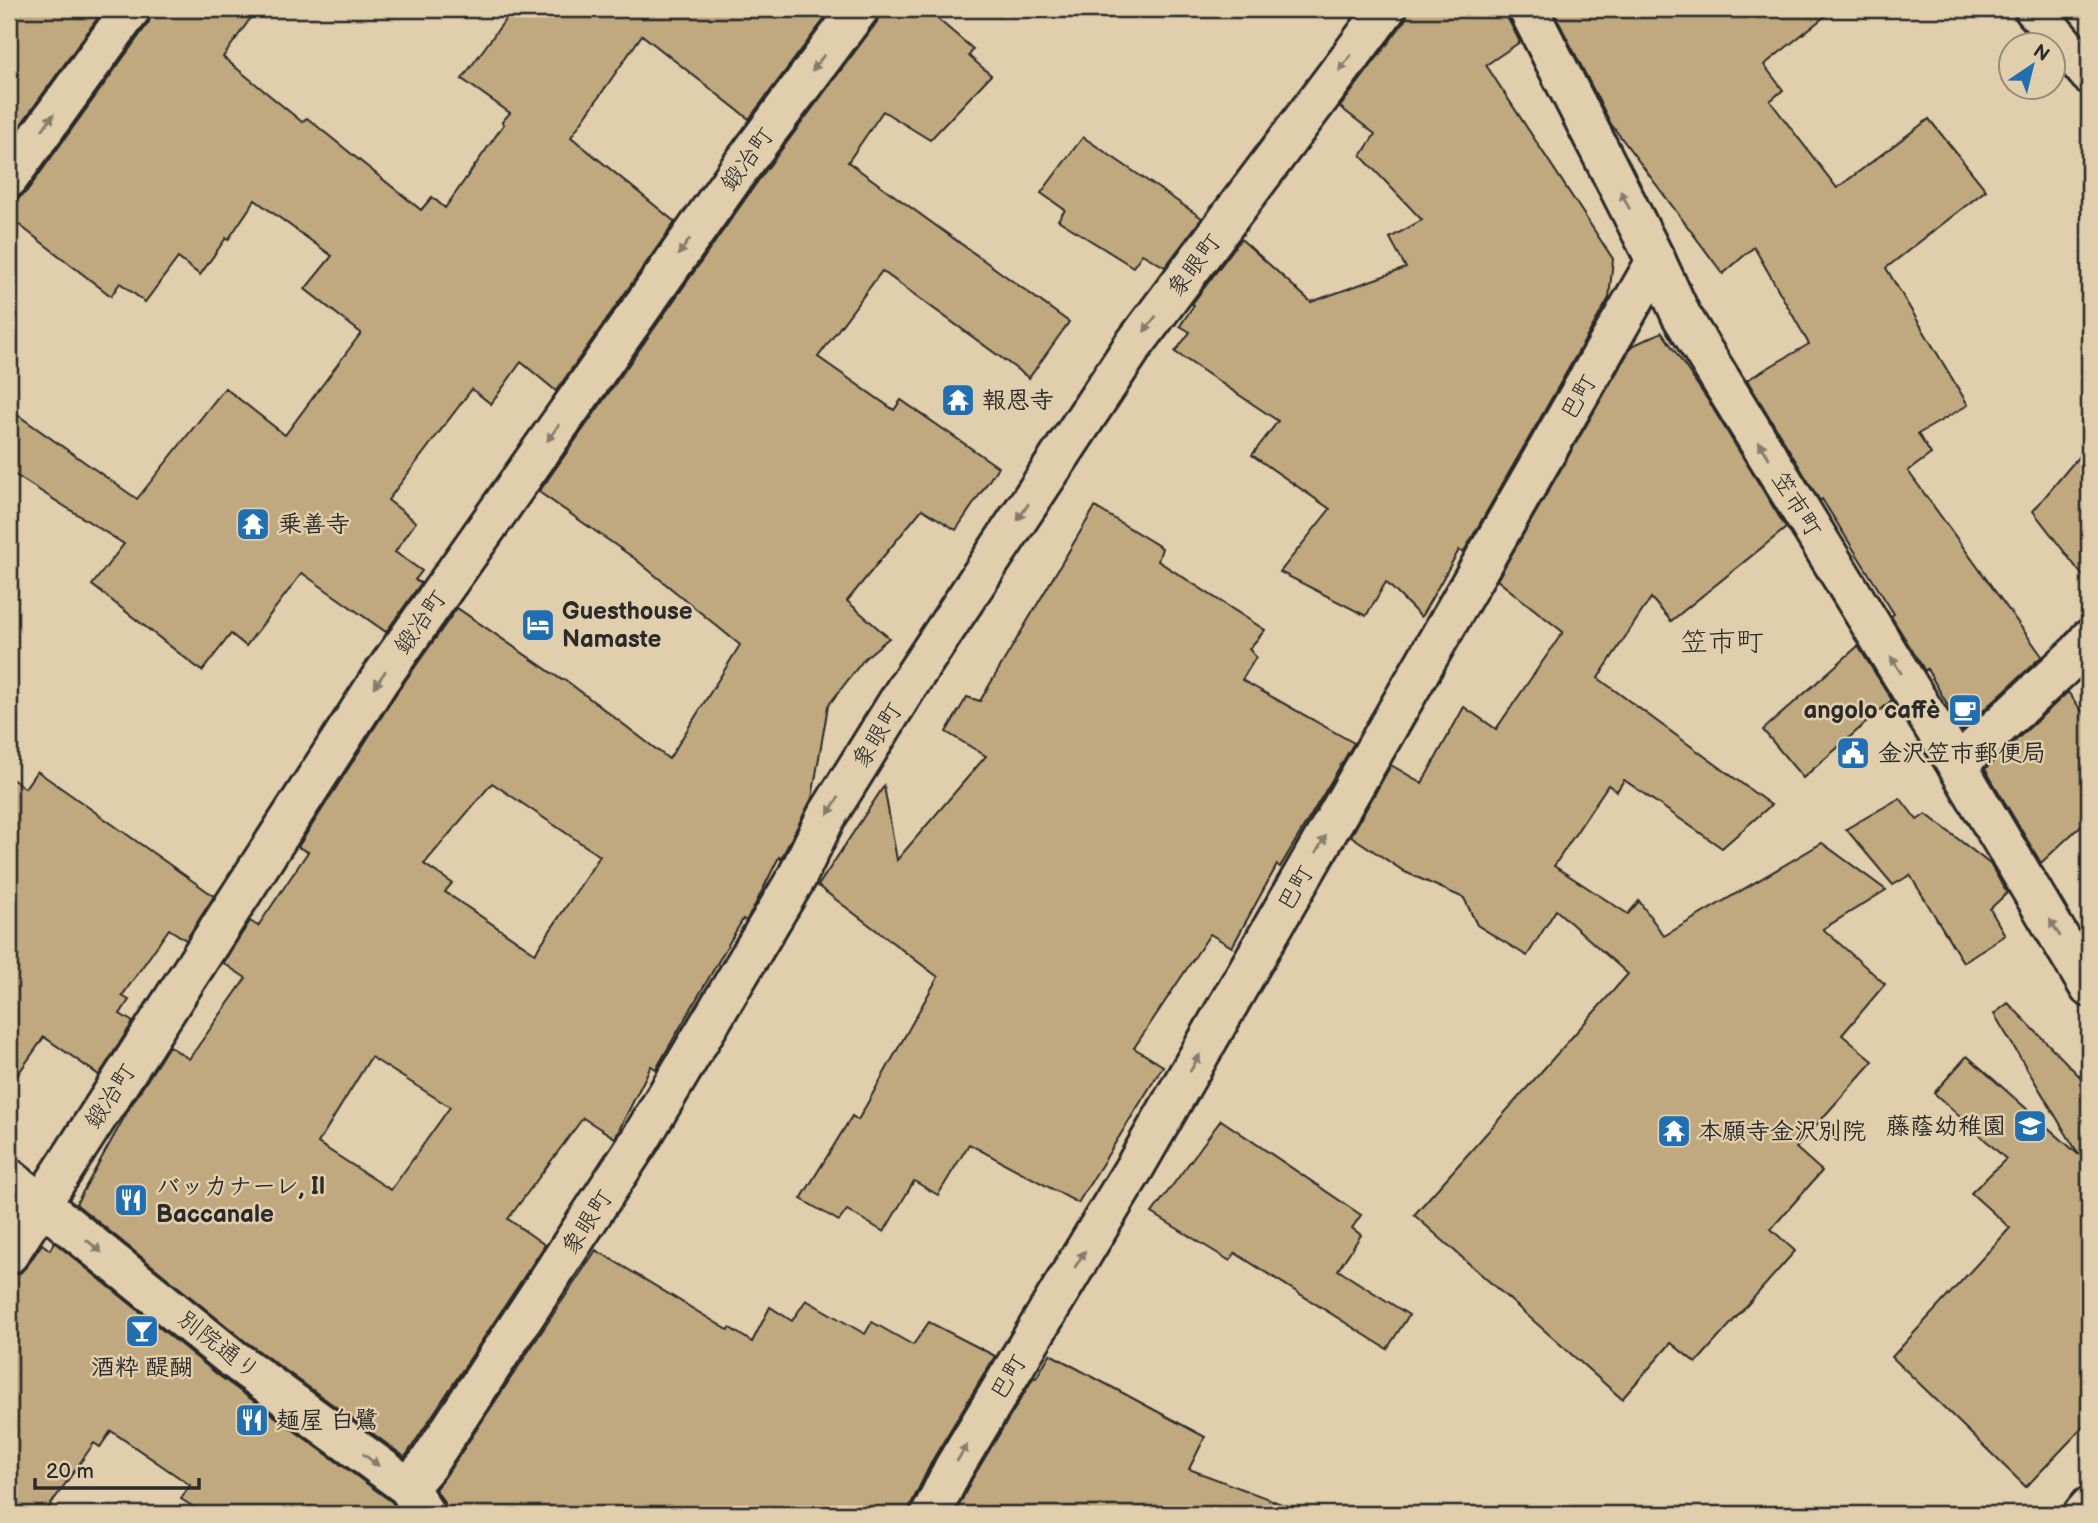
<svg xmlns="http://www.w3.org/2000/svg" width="2098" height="1523" font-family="'Balsamiq Sans','Klee One',sans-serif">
<rect width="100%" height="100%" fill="#e0ceac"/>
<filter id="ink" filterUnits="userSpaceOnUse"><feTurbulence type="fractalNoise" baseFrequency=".0143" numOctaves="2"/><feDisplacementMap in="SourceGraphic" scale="14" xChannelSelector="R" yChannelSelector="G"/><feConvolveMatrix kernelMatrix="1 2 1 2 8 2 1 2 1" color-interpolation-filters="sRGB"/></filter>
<g filter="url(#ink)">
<g fill="#c0a97e" stroke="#2b2b2b" stroke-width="2" fill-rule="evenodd">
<polygon points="9,9 104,9 9,141"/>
<polygon points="152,9 257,9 223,57 302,122 307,118 421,210 432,197 445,208 504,124 502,122 510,113 462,79 513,9 832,9 749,119 642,35 571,137 675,222 556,391 521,362 491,404 472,389 388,500 416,522 395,552 422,571 415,580 421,583 386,632 302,573 246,646 231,634 202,671 92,585 124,544 9,471 9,409 137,499 225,388 285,435 361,333 305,289 332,256 255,200 228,240 226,238 200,275 178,258 145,302 120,283 111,296 9,217 9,200 19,198 27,191 149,22"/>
<path d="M880,9H926L973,49L969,56L991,75L930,140L883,111L848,162L1069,322L1029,378L882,271L818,357L894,410L901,400L998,467L956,530L922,509L847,601L889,638L865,658L828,706L812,798L781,859L779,857L756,903L746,921L743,919L656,1069L651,1066L615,1138L583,1118L508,1219L545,1245L405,1457L245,1341L76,1204L130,1107L169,1046L189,1059L246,978L223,963L250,921L258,926L308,852L298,847L398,691L457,608L562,680L564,679L669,759L740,645L634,558L539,492L758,181L877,22ZM492,783L600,856L535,953L445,892L452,883L424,864ZM371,1057L450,1107L391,1190L318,1143Z"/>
<polygon points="1410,9 1506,9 1508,19 1520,42 1486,65 1613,259 1609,298 1463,553 1459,550 1421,617 1386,582 1366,616 1280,572 1330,509 1252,455 1278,421 1175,352 1190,332 1180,326 1194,305 1192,304 1241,239 1311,302 1406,268 1390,238 1422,220 1361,156 1375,134 1340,107 1404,22"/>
<polygon points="1552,9 1834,9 1764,65 1783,90 1770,101 1837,188 1929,119 1986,190 1886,268 1968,405 1918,434 1931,454 1908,471 2042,656 1962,730 1927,669 1925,671 1891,616 1894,614 1822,499 1820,501 1747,380 1809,344 1754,247 1723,274 1611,124"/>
<polygon points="1083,137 1202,218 1165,267 1142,254 1133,267 1058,220 1065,210 1041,193"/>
<polygon points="1662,332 1709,402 1786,528 1671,621 1651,598 1598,678 1771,805 1722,848 1624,780 1617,791 1608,785 1554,866 1628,914 1639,901 1664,936 1822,843 1886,890 1823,929 1885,984 1842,1035 1873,1061 1796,1148 1822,1171 1771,1229 1795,1251 1696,1363 1671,1343 1622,1399 1414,1215 1628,974 1556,910 1527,956 1477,925 1464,898 1405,872 1351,836 1391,765 1422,783 1464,707 1496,729 1563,632 1497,580 1632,346"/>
<polygon points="2089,444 2089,584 2033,511"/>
<polygon points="1095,507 1162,548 1158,561 1265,630 1249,649 1256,657 1242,680 1354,743 1280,867 1277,865 1232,947 1210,934 1134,1048 1163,1066 1078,1203 969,1144 938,1195 914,1181 884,1232 847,1210 839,1221 801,1199 852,1116 858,1120 938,977 818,886 884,786 897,860 986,756 946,732 967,697 980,701"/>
<polygon points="1858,646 1892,700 1803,778 1763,730"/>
<polygon points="2068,692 2089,721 2089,818 2041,863 1985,769"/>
<polygon points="37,771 214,896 186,940 169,929 122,996 129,1000 120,1014 133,1022 99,1075 44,1037 9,1087 9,777 25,788"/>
<polygon points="1900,798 1917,820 1926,814 1990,864 2007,893 1990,909 2005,935 1963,962 1910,875 1893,885 1846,829"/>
<polygon points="2008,1003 2089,1086 2089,1421 2026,1487 1892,1357 2010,1228 1971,1193 2006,1159 1934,1093 1967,1056 2079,1155 1994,1014"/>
<polygon points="1221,1120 1361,1215 1352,1228 1361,1235 1338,1270 1409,1315 1387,1349 1235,1253 1230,1261 1152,1213"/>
<polygon points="54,1242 218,1375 392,1502 399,1514 205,1514 181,1499 190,1485 111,1431 100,1447 94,1443 44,1514 9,1514 9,1276 20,1273 27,1266 42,1244 50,1250"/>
<polygon points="596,1250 728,1330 730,1328 752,1342 770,1307 792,1321 806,1300 865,1334 872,1322 913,1345 929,1322 995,1356 933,1459 911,1504 909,1514 447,1514 444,1502 435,1489 445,1477"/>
<polygon points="1050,1354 1205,1437 1189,1469 1298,1510 1297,1514 955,1514 972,1479 1034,1377 1036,1378"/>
</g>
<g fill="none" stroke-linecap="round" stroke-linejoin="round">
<g stroke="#2b2b2b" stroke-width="44">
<g id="minor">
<polyline points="1528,9 1656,261 1681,315 1957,765 2089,987"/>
<polyline points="2034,9 2089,74"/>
<polyline points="9,178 131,9"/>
<polyline points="1957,765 2079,652 2089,639"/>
<polyline points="9,1178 232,1358 408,1487 425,1514"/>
<polyline points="9,1254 380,679 740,168 859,9"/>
<polyline points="408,1487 427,1465 640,1140 797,877 825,819 907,687 1133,346 1386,9"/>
<polyline points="931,1514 953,1469 1136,1165 1656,261"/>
<polyline points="2083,1514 2089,1507"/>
</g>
</g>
<use href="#minor" stroke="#e0ceac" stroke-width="38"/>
</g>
<defs><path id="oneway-solid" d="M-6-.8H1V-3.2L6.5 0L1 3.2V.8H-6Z" transform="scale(1.75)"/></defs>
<g fill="#867c6c">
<use href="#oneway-solid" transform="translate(818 63) rotate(127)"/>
<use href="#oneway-solid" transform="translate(1345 63) rotate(127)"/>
<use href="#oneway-solid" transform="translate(48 122) rotate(-54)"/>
<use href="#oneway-solid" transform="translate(1625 200) rotate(-117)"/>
<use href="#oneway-solid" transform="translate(684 247) rotate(125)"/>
<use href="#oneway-solid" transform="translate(1150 324) rotate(127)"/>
<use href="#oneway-solid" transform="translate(553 433) rotate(125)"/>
<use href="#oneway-solid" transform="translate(1764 450) rotate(-122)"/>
<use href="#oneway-solid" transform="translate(1023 512) rotate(124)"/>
<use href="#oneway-solid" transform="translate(1896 665) rotate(-122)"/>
<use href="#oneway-solid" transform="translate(380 679) rotate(124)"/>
<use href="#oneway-solid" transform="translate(833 806) rotate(122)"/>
<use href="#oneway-solid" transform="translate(1321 844) rotate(-60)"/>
<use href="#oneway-solid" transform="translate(2055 928) rotate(-121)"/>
<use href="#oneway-solid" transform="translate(1195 1063) rotate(-60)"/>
<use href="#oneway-solid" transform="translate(94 1246) rotate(39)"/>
<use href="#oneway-solid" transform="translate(1080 1259) rotate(-59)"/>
<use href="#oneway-solid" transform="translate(962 1453) rotate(-59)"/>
<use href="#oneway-solid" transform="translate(371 1460) rotate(37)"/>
</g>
</g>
<defs>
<g id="temple-square" transform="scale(1.75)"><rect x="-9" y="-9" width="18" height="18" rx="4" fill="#1f6fb2" stroke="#e0ceac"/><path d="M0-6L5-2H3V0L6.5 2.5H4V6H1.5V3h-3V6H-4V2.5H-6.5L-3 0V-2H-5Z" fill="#fff"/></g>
<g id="hotel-square" transform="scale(1.75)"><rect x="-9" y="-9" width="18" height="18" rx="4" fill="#1f6fb2" stroke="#e0ceac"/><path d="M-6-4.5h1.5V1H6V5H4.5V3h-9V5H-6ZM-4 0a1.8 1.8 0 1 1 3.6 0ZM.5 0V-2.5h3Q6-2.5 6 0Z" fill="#fff"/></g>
<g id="cafe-square" transform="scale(1.75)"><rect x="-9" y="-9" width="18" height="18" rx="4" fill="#1f6fb2" stroke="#e0ceac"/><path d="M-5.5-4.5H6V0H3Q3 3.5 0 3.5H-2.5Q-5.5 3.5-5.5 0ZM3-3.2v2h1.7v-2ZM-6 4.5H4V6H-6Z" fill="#fff"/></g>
<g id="civic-square" transform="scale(1.75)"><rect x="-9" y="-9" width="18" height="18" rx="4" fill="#1f6fb2" stroke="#e0ceac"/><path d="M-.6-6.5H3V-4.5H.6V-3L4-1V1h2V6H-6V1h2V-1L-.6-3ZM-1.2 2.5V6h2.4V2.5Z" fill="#fff"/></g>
<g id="school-square" transform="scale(1.75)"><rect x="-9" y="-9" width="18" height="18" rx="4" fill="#1f6fb2" stroke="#e0ceac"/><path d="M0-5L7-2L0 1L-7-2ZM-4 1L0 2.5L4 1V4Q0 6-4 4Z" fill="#fff"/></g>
<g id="restaurant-square" transform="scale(1.75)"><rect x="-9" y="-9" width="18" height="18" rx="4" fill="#1f6fb2" stroke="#e0ceac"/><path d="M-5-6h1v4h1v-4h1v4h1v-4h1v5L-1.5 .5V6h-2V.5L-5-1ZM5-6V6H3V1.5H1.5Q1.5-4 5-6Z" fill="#fff"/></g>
<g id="bar-square" transform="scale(1.75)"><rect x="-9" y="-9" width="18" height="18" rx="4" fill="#1f6fb2" stroke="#e0ceac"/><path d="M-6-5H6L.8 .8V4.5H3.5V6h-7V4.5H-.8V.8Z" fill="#fff"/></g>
</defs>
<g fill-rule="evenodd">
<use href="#temple-square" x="958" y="400"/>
<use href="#temple-square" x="253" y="524"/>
<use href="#hotel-square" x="538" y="625"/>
<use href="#cafe-square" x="1965" y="710"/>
<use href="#civic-square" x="1853" y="753"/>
<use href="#school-square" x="2030" y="1126"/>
<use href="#temple-square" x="1674" y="1131"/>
<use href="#restaurant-square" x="131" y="1200"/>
<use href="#bar-square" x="142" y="1331"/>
<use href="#restaurant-square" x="252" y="1420"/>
</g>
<g text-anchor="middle" stroke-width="5" stroke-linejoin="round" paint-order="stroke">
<g font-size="24" fill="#2b2b2b" stroke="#e0ceac">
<text transform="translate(747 159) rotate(-54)" y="8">鍛冶町</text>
<text transform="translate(1194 265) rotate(-53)" y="8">象眼町</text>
<text transform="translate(1578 397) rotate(-60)" y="8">巴町</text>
<text transform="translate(1797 504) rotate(58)" y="8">笠市町</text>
<text transform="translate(420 622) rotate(-55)" y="8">鍛冶町</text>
<text transform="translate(877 735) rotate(-58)" y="8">象眼町</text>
<text transform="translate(1295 888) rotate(-60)" y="8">巴町</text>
<text transform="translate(110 1096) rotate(-57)" y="8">鍛冶町</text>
<text transform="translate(587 1222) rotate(-57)" y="8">象眼町</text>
<text transform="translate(219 1345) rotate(38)" y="8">別院通り</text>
<text transform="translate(1008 1377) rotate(-59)" y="8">巴町</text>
</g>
<g font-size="24" font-weight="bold" fill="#2b2b2b" stroke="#e0ceac" text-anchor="start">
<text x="982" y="408">報恩寺</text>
<text x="278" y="532">乗善寺</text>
<text x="562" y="619">Guesthouse<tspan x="562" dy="28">Namaste</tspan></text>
<text x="1940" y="718" text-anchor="end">angolo caffè</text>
<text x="1878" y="761">金沢笠市郵便局</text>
<text x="2006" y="1134" text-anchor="end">藤蔭幼稚園</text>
<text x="1698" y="1139">本願寺金沢別院</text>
<text x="156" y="1194">バッカナーレ, Il<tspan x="156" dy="28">Baccanale</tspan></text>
<text x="142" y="1375" text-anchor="middle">酒粋 醍醐</text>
<text x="276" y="1428">麺屋 白鷺</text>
</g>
<g font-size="28" fill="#2b2b2b" stroke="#e0ceac">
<text x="1722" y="651">笠市町</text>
</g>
</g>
<rect width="2098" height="1523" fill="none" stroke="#e0ceac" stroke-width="35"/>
<rect x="18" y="18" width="2063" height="1488" fill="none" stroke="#2b2b2b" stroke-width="2.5" filter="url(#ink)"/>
<g transform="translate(2032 66) rotate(35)"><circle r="33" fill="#e0ceac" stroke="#988d78" stroke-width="2"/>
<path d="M0-5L12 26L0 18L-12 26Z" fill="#1f6fb2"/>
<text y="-10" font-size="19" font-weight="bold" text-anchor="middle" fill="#2b2b2b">N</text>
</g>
<path d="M35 1478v10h164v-10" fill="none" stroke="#2b2b2b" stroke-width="3.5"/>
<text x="46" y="1478" font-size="21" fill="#2b2b2b" stroke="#e0ceac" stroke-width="5" paint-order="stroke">20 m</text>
</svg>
